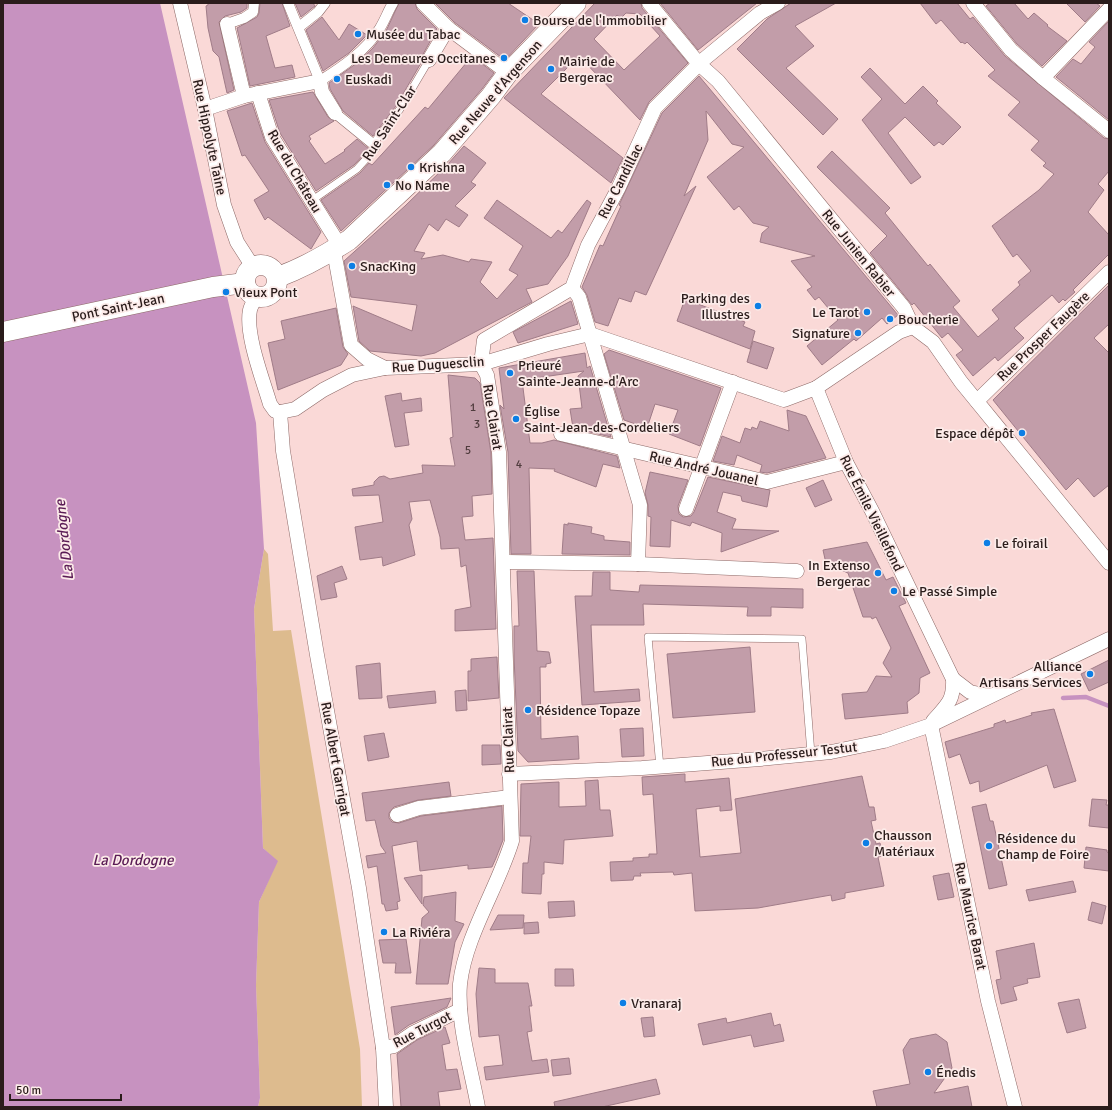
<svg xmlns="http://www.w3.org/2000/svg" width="1112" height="1110" font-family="Signika,sans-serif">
<rect width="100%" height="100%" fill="#fad9d7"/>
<polygon fill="#ddbb8e" points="264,549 268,554 273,631 291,630 360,1049 362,1107 258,1107 260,1098 256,985 259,902 277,861 263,848 254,609"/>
<polygon fill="#c792c0" points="3,3 160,3 256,423 264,549 254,609 263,848 278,861 259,902 256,985 260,1098 258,1107 3,1107"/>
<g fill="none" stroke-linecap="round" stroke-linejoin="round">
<polyline stroke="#c792c0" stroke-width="4.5" points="1063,698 1086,697 1109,706"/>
</g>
<g fill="#c29da9" stroke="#a07c88" fill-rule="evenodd">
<polygon points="208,3 247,3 247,8 241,12 225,16 219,22 234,90 227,93 219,57 213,51 208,28 206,6 208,5"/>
<polygon points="260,3 282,3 290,26 266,36 275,68 292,65 295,77 250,86 237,28 257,17 259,13"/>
<polygon points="295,3 313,3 315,6 301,17"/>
<polygon points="399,3 415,3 417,9 437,29 422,56 421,63 396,106 373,136 343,111 330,89 329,83 357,63 373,48 386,31"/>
<polygon points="435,3 508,3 539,24 505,60 454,22"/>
<path d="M595,3H641L642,8L688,63L649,102L640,120L579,56L541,94L623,158L611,183L504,98ZM626,13L640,14L660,36L624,70L594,39L617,15L621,18Z"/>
<polygon points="660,3 757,3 698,50"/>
<polygon points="791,3 836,3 795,26 814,46 786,68 838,119 823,135 737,49 767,19"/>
<polygon points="920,3 957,3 970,19 973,17 1005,56 1104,138 1109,139 1109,171 1098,184 1104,190 1088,212 1109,235 1109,254 1073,290 1075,292 1065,301 1063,299 1059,303 1052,295 1014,328 1024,338 998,361 995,357 973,376 956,355 963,350 948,333 942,338 914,303 912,305 870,253 887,236 817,167 832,151 890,208 885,213 928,266 930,264 960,301 953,307 978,337 999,319 992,310 1020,285 1018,282 1031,271 1017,254 1013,257 992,226 1039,190 1054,174 1043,166 1046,163 1031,150 1039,141 1008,115 1020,102 988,76 995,70 967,42 965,44 962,42 961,43 941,20 936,24"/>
<polygon points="990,3 1014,3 1028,19 1034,13 1048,25 1047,26 1067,41 1042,66 1017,44 986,6"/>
<polygon points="1066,3 1096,3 1100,6 1085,22"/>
<polygon points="322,17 339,40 349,24 367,35 349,53 323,71 306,30"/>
<polygon points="1109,21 1109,120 1056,77 1073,59 1081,64 1095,47 1089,42"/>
<polygon points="472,56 494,73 482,89 434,145 341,231 321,200 360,173 369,163 372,165 425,107 428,109"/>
<polygon points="870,68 905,104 923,86 938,101 936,103 961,127 943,145 939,142 934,146 905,117 888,133 921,177 911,184 862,120 882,99 861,77"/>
<polygon points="699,76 898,315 887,324 882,318 856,341 854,339 822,365 807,346 838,320 819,297 815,300 807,290 812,287 791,261 815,256 760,242 762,233 769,227 753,223 739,206 734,210 707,177 744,147 732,144 706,111 708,140 684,196 696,186 646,295 635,291 631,302 619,298 608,326 595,322 587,295 582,287 600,245 603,246 621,206 619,205 662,113"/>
<polygon points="313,92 328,117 334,121 309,136 311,139 309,141 325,164 345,151 344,150 357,139 369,149 354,165 316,191 280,133 269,100"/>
<polygon points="252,103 265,142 321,232 311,249 268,217 265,220 254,200 269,191 245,155 242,156 227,111"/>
<polygon points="464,146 486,163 471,182 476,185 455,206 468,215 459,227 446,219 438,231 429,224 414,251 425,253 421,259 443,255 469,262 471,259 492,262 480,282 497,299 518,275 509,270 523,246 484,218 497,200 551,238 558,230 562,233 587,200 591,203 568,256 548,284 526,289 532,302 435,353 421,356 370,351 359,341 353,306 412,331 417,305 351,297 344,261 405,206 447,165"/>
<polygon points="1109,285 1109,324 1094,338 1109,353 1109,485 1094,497 1078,478 1066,490 993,400"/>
<polygon points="685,299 745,322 743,326 755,331 750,349 677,321"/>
<polygon points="571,301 578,324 518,343 513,332"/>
<polygon points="336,308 343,347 348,354 341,365 278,390 268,343 285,339 281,321"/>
<polygon points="753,341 774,348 767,369 747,362"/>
<polygon points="609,350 721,388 700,446 669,434 678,410 655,404 647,428 624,420 604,354"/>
<polygon points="585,353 587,368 590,366 611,437 573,428 570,409 582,408 578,376 584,371 522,380 530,443 542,443 554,440 617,456 620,468 603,464 596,487 554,471 555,469 529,468 531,554 511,554 508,452 500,405 504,409 499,368"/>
<polygon points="448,375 475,378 480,383 491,453 492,494 472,496 473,516 462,517 465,540 493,538 496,629 455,631 455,610 471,607 466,565 461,567 459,548 441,549 440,537 430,500 409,502 412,519 409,525 415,555 383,566 382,557 360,560 355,527 383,522 379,495 353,496 352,489 374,485 374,482 379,477 384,476 390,479 423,473 422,465 455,466 450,438 453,437"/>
<polygon points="401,393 402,401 421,398 422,411 404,413 409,445 395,447 385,396"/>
<polygon points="787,410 806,416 826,458 767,473 760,472 762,465 737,455 734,465 713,461 722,436 740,443 745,428 751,430 752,427 757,429 760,421 789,431"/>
<polygon points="650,472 688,480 678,506 679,514 683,517 691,516 694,512 708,477 770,490 767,507 742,501 741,496 723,492 717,512 736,519 732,529 779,531 721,552 722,533 692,522 690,526 671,520 670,547 650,546 651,517 648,516 648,505 645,493"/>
<polygon points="823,480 832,500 815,507 806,488"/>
<polygon points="568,523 592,527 591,533 604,536 604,540 630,542 630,555 562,554 564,524 568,525"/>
<polygon points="867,542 886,580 893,577 906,603 899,606 930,673 920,678 919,693 907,702 908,713 845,719 842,694 867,692 876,676 892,677 883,663 891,648 876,617 872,619 871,617 863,617 848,573 834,567 827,568 823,550"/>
<polygon points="342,566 347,579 334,583 337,597 321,600 317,576"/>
<polygon points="517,571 534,571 537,651 549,652 551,663 546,664 546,667 540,667 541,739 578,736 579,759 528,762 518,751 514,656 514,626 519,626"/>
<polygon points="593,572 610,572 610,590 639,592 640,585 803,589 803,608 771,607 771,616 747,616 748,607 643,604 644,625 591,625 594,692 639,689 640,701 582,705 575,596 592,596"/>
<polygon points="750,647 755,712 673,718 667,654"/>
<polygon points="497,657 499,698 468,701 468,671 471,671 471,659"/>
<polygon points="1109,660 1109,682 1089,691 1081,674"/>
<polygon points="380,663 382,698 359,699 356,666"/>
<polygon points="466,690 467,710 456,711 455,691"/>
<polygon points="435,691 436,703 389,708 387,696"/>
<polygon points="1054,709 1076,781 1054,788 1047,765 980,792 979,781 970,784 960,754 949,758 945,742 994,727 994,724 1000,722 1005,720 1006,723 1032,715 1031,713"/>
<polygon points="643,728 644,756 622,757 620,729"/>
<polygon points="384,733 389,757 368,761 364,736"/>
<polygon points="482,745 500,745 501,764 482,765"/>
<polygon points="685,774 685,782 729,778 732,810 720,811 720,806 696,809 700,857 741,853 735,799 862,776 869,807 874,807 876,820 871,821 876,844 880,843 883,856 878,857 884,886 845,893 845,898 832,901 831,895 758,908 695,911 692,873 674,875 673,872 640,873 641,876 634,876 633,880 611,881 610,862 633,861 633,858 649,857 649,854 657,854 653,794 643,795 642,777"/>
<polygon points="598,780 600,810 610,810 613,836 564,840 563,864 544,862 544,874 542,874 541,894 522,893 523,863 528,863 531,836 520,836 521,784 559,782 559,807 586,806 585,781"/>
<polygon points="449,782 451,796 418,800 394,807 389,813 389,818 392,822 399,823 421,816 502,806 503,840 496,858 492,867 468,869 468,865 420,871 417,841 392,846 400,901 397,902 398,909 386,911 384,904 382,904 377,866 368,868 366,856 386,853 381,846 375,820 366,821 362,793"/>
<polygon points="1092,799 1107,800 1106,805 1109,805 1109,828 1089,826"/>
<polygon points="986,804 990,821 993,821 1007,885 989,889 972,807"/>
<polygon points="1086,847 1107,850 1107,852 1109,853 1109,871 1084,868"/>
<polygon points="949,873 954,897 938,900 933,876"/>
<polygon points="422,875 422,904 404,878"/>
<polygon points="1073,881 1076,892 1029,901 1026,890"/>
<polygon points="456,892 455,921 464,924 455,942 448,984 416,984 422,918 429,912 423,905 424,897"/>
<polygon points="574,901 575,916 549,918 548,902"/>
<polygon points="1092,902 1106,906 1102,924 1088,920"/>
<polygon points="498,915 524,915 523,928 490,930"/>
<polygon points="538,922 539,933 524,934 524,923"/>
<polygon points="406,939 411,973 395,973 396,963 383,963 379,940"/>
<polygon points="1034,943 1040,977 1027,979 1028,983 1013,987 1017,1000 1001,1004 996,980 1001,979 996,951"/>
<polygon points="479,968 495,969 495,983 528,983 532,1006 529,1006 532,1031 527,1032 532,1061 547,1059 549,1072 486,1080 484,1067 503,1065 499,1035 479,1037 476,994"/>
<polygon points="555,969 573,969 574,986 555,986"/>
<polygon points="451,998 447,1007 409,1025 395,1035 391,1007"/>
<polygon points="1079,999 1086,1028 1067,1033 1058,1003"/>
<polygon points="771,1013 774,1026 780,1024 784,1041 754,1047 751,1035 703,1045 698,1024 726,1018 727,1023"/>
<polygon points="653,1017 655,1036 644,1037 641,1018"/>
<polygon points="445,1027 450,1043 442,1045 446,1070 457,1069 461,1089 438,1092 440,1107 401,1107 397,1054 417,1040"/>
<polygon points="936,1034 947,1042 952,1068 934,1093 968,1086 972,1107 877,1107 873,1091 910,1084 903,1050 910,1039"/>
<polygon points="569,1058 571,1074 553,1076 551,1060"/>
<polygon points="656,1079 660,1094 602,1107 555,1107 554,1102"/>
</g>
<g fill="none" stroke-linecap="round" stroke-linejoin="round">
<g stroke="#8d6967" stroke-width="8">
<g id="service">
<polyline points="311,201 357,169 376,148 373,144 400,109 429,60"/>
<polyline points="660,767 648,637 802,639 811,754"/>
</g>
</g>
<g stroke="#8d6967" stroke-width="11">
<g id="pedestrian">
<path d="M288,3L320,81C342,67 366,51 380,28C385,20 388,11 393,3"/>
<polyline points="227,24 244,18 253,12 254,3"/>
<polyline points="299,27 318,12 325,3"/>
<polyline points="335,113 373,144"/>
</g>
</g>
<g stroke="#8d6967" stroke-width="15">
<g id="minor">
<polyline points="180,3 205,109 224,205 237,242 253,267"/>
<polyline points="423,3 448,28 508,73"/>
<polyline points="649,3 699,64 718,81 904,308 913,327 933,342 961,382 1109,563"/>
<polyline points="973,3 1011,50 1043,78 1109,131"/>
<polyline points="227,24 244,96"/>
<polyline points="429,60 448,28"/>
<polyline points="1043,78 1109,9"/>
<polyline points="258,93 272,137 340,246"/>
<polyline points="205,109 244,96 320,81 322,92 335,113"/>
<polyline points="334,251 351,345 367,359 385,368"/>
<path d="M257,296C255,300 251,305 250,310C245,334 263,380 270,404L275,411L280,412L295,409L323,390L352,375L385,368L481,364L548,344L590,334L784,400L816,388L899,332L913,327"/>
<polyline points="481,364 484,340 572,288 588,245 618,189 655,108 703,60 760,13 778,3"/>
<path d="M816,388L846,462L872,511L953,679C954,701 947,705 933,721"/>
<polyline points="977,401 1109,272"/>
<polyline points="280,412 283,451 317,655 359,888 383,1048 386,1107"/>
<polyline points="561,434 767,482 846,462"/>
<polyline points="686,509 733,382"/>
<polyline points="504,562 638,564 640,505 579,297 572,288"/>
<polyline points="638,564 797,571"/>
<polyline points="953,679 970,692 989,696"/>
<polyline points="931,725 988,1001 1015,1107"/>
<polyline points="509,774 642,768 760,759 831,752 884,741 931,725 1109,639"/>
<polyline points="397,815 419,808 510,797"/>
<polyline points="383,1048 394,1046 413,1033 460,1010"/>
<path d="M478,1107C471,1068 457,1023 460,984C465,937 498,887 512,841L499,452L487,375L481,364"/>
</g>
</g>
<g stroke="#8d6967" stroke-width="21">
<g id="secondary">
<circle cx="261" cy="281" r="16"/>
<path d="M278,277C303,268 326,255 349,240L442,153L491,96L508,73L576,3"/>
<polyline points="3,332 213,287 245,283"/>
</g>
</g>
<use href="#service" stroke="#fff" stroke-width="7"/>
<use href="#pedestrian" stroke="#fff" stroke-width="10"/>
<use href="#minor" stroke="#fff" stroke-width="14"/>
<use href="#secondary" stroke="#fff" stroke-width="20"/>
</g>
<g fill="#0c7ee5" stroke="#fcebe9" stroke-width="1.5">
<circle cx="525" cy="20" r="4"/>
<circle cx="358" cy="34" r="4"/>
<circle cx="504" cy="58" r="4"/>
<circle cx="551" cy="69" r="4"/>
<circle cx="337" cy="79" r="4"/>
<circle cx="411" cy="167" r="4"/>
<circle cx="387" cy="185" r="4"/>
<circle cx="352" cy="266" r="4"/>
<circle cx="226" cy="292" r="4"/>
<circle cx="758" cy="306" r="4"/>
<circle cx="867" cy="312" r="4"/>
<circle cx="890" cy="319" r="4"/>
<circle cx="858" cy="333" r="4"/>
<circle cx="510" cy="373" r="4"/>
<circle cx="516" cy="419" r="4"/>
<circle cx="1022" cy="433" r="4"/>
<circle cx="987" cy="543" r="4"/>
<circle cx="878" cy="573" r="4"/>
<circle cx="894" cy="591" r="4"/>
<circle cx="1090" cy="674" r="4"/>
<circle cx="528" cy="710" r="4"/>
<circle cx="866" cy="843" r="4"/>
<circle cx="989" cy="846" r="4"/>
<circle cx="384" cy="932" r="4"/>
<circle cx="623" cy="1003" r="4"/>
<circle cx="928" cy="1072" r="4"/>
</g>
<g text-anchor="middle" stroke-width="3.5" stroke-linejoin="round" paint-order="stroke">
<g font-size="12" fill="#503c3e">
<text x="473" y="411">1</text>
<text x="477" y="428">3</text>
<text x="468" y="454">5</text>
<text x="519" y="468">4</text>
</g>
<g font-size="14" fill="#2a1c1b" stroke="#fcebe9" text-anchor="start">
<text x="533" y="25">Bourse de l'Immobilier</text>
<text x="366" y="39">Musée du Tabac</text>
<text x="496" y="63" text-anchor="end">Les Demeures Occitanes</text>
<text x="559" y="66">Mairie de<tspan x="559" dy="16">Bergerac</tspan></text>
<text x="345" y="84">Euskadi</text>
<text x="419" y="172">Krishna</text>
<text x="395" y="190">No Name</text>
<text x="360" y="271">SnacKing</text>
<text x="234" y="297">Vieux Pont</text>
<text x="750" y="303" text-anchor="end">Parking des<tspan x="750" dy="16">Illustres</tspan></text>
<text x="859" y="317" text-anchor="end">Le Tarot</text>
<text x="898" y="324">Boucherie</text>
<text x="850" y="338" text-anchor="end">Signature</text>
<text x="518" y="370">Prieuré<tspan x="518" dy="16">Sainte-Jeanne-d'Arc</tspan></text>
<text x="524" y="416">Église<tspan x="524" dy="16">Saint-Jean-des-Cordeliers</tspan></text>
<text x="1014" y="438" text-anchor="end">Espace dépôt</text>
<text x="995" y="548">Le foirail</text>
<text x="870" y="570" text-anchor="end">In Extenso<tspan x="870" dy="16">Bergerac</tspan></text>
<text x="902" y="596">Le Passé Simple</text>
<text x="1082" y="671" text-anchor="end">Alliance<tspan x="1082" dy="16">Artisans Services</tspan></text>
<text x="536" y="715">Résidence Topaze</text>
<text x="874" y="840">Chausson<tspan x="874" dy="16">Matériaux</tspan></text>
<text x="997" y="843">Résidence du<tspan x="997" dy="16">Champ de Foire</tspan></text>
<text x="392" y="937">La Riviéra</text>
<text x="631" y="1008">Vranaraj</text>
<text x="936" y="1077">Énedis</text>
</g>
<g font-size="14" fill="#2a1c1b" stroke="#fcebe9">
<text transform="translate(495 92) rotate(-49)" y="5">Rue Neuve d'Argenson</text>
<text transform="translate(389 123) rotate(-57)" y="5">Rue Saint-Clar</text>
<text transform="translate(210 137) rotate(78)" y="5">Rue Hippolyte Taine</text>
<text transform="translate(295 171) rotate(60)" y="5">Rue du Château</text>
<text transform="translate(620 181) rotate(-63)" y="5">Rue Candillac</text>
<text transform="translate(859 253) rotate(51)" y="5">Rue Junien Rabier</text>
<text transform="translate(118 307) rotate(-12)" y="5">Pont Saint-Jean</text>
<text transform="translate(1043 336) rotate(-44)" y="5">Rue Prosper Faugère</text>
<text transform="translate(438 364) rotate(-4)" y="5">Rue Duguesclin</text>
<text transform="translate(493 417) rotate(81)" y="5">Rue Clairat</text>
<text transform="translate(704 468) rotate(13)" y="5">Rue André Jouanel</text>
<text transform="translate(872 513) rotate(64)" y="5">Rue Émile Vieillefond</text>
<text transform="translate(508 740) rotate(-92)" y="5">Rue Clairat</text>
<text transform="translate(784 754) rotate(-6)" y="5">Rue du Professeur Testut</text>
<text transform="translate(336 759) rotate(80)" y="5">Rue Albert Garrigat</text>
<text transform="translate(971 916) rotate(78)" y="5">Rue Maurice Barat</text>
<text transform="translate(422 1029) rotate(-27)" y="5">Rue Turgot</text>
</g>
<g font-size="15" font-style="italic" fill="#5a1b55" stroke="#fcebe9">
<text transform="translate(64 540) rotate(-96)" y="5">La Dordogne</text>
<text x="133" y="865">La Dordogne</text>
</g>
</g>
<rect width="1112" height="1110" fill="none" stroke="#2a1c1b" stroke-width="8"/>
<path d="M10 1094v6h111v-6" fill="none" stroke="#2a1c1b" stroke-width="2"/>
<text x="16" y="1094" font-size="12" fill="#2a1c1b" stroke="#fcebe9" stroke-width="3" paint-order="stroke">50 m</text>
</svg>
